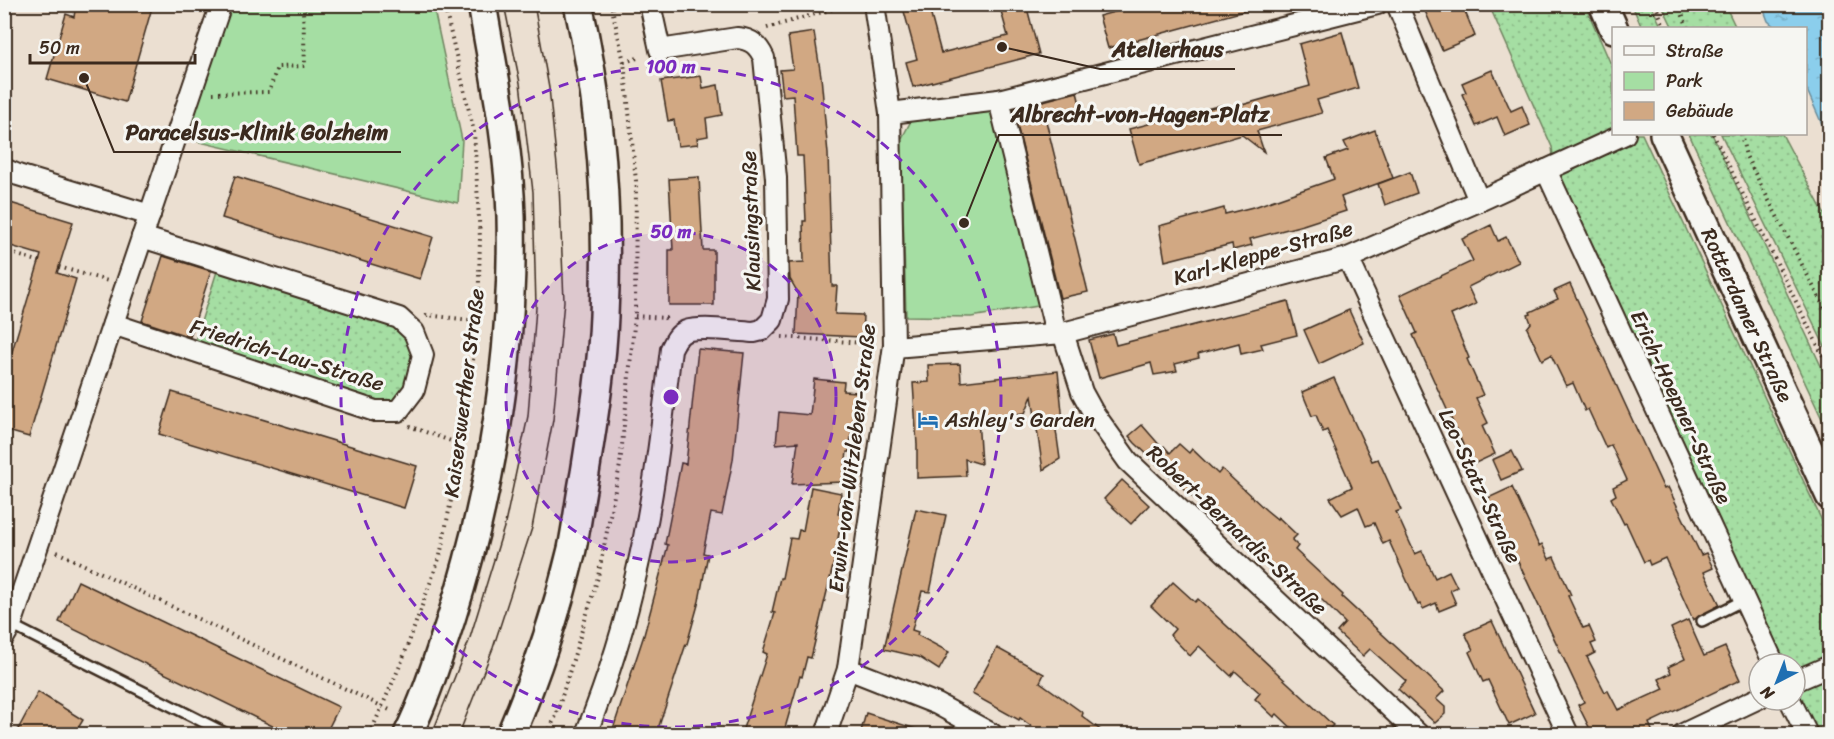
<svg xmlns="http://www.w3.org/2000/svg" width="1834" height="739" font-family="Sriracha,sans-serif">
<defs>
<pattern id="grass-dots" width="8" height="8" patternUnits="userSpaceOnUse" patternTransform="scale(1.5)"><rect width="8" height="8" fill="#a5dea3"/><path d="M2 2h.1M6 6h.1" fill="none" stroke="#8fbf8c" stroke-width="1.8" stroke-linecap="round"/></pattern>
<pattern id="water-ripples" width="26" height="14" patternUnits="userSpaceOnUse" patternTransform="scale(1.5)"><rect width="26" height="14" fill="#8bceec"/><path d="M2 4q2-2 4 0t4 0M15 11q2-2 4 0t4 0" fill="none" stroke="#79b1ca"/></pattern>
</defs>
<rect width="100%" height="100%" fill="#ebdfd1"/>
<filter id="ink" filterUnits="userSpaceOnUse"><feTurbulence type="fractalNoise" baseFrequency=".0167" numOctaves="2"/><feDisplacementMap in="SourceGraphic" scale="12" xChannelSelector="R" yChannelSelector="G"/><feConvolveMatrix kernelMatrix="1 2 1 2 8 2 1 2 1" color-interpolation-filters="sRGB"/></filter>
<g filter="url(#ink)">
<g fill="url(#grass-dots)" stroke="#708460" stroke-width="1.5">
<polygon points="1489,5 1585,5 1613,69 1614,134 1642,134 1829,536 1829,734 1815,734 1795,692 1795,664 1782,664 1556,182 1552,147"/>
<polygon points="1632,5 1651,5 1662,28 1642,28"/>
<polygon points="1662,5 1725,5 1736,28 1673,28"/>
<polygon points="1689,134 1712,134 1829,383 1829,434"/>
<polygon points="1721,134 1782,134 1829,223 1829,355"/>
<polygon points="218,268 395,322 413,346 412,369 406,389 399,398 384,402 194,344"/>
</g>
<g fill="#a5dea3" stroke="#708460" stroke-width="1.5">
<polygon points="228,5 433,5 462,140 458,203 183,138"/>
<polygon points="996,108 1044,305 971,317 906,316 901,140 911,121"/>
</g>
<polygon fill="url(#water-ripples)" stroke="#6b8c9a" stroke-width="1.5" points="1762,5 1829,5 1829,140 1806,88 1806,28 1776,28 1768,21"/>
<g fill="#d1a883" stroke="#3b2a1e" stroke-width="1.5">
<polygon points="76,4 153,4 125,102 47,79 66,14 74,17"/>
<polygon points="902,4 928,4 941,53 1008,36 999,4 1026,4 1039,54 913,87 906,62 917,59"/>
<polygon points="1144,4 1248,4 1248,10 1108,48 1099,16"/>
<polygon points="1422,4 1462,4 1475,36 1442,50"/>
<polygon points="814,32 821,76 828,154 832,286 837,286 835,314 863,315 862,337 796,334 798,293 790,279 789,263 804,262 803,221 806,221 803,156 797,156 793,95 783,96 780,70 793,69 788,36"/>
<polygon points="1342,32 1358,88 1317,100 1322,113 1257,131 1264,152 1242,135 1139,164 1129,129 1222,105 1224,110 1310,86 1299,44"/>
<polygon points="1492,70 1511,111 1522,106 1530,125 1505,136 1497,117 1476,126 1462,94 1466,92 1462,83"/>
<polygon points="701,76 703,88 718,85 722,115 706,118 708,136 697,138 698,144 678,146 674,120 668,121 661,81"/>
<polygon points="1077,92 1081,108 1045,117 1088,292 1060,298 1013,109"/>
<polygon points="1375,130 1393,178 1341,197 1346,211 1303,225 1250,239 1252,245 1233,250 1232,244 1165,261 1159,226 1224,208 1225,214 1257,206 1334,179 1326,158 1348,150 1344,142"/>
<polygon points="1410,172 1417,193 1385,205 1378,184"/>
<polygon points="235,176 433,237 420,279 222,218"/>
<polygon points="699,177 703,250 714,250 714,305 669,305 669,250 673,250 669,179"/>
<polygon points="4,201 73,222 57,273 76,279 29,437 4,430 4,378 41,255 4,244"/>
<polygon points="1491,225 1498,241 1506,237 1519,262 1468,287 1476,304 1451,315 1469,358 1467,359 1483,395 1476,398 1488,423 1482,426 1495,454 1467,467 1459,451 1465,449 1413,335 1417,333 1400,295 1473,261 1462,239"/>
<polygon points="163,256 211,271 190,337 142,321"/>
<polygon points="1570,284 1664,489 1668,487 1701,555 1706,553 1713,568 1704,572 1720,605 1693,620 1665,558 1650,565 1648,560 1644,562 1626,523 1624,524 1611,498 1616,495 1613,487 1627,480 1611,445 1606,448 1588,409 1585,411 1573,383 1566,386 1551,355 1542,360 1527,328 1531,323 1528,315 1531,314 1530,312 1558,299 1554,291"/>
<polygon points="1288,301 1297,335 1261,344 1263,349 1241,354 1239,343 1198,354 1199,358 1175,364 1177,371 1166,373 1154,375 1151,363 1099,378 1089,340 1113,334 1116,345"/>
<polygon points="1349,310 1364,343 1319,364 1304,330"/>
<polygon points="698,349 744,353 733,460 722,515 711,513 703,553 708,554 699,601 687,644 686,644 656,735 611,735 644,635 668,545 665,544 681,463 686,464"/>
<polygon points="960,364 961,382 1058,371 1063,422 1055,423 1060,459 1043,470 1032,396 1025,413 978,418 981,464 965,459 966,476 917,478 917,445 913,383 929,382 928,365"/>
<polygon points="1334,378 1372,461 1378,459 1401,510 1396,512 1415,554 1422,551 1435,578 1449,571 1457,587 1450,590 1456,604 1439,611 1436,603 1423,609 1420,604 1418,605 1389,541 1383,544 1374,523 1366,526 1358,507 1342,515 1330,498 1352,487 1327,430 1323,432 1316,415 1312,416 1302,392"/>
<polygon points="814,379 844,382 843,391 857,392 849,452 847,452 843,482 792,484 798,442 776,444 779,412 810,415"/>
<polygon points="172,392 417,466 404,508 159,434"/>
<polygon points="1142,425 1162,448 1164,446 1170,453 1179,444 1189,453 1192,449 1218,474 1222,469 1266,510 1277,519 1278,517 1297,535 1292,540 1298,546 1295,550 1343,595 1342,597 1444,691 1436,699 1445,707 1445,714 1435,723 1398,689 1406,681 1370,649 1363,656 1337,632 1345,623 1320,598 1311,608 1135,443 1129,436"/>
<polygon points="1512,451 1522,471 1501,480 1492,460"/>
<polygon points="1122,480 1149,505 1131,524 1104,499"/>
<polygon points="811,487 841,493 838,514 842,515 834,562 811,658 807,657 802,677 800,676 783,735 741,735 767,654 763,652 775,613 772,612 780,578 782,578 790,538 797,539 799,530 803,531"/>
<polygon points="1512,487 1539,546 1542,544 1549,559 1554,557 1571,595 1568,596 1583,628 1589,626 1596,642 1591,644 1595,653 1587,657 1605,692 1608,691 1618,710 1664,689 1659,679 1671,673 1668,667 1685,659 1671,628 1688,620 1704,656 1725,647 1740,680 1649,723 1654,735 1593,735 1578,705 1584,702 1488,498"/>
<polygon points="916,509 946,515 930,592 922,591 912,630 918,632 917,635 949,652 939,670 919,657 884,649"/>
<polygon points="78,581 339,707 325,735 291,735 59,622"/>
<polygon points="1173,582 1195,602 1198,599 1333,725 1324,735 1299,735 1277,714 1274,717 1255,699 1260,693 1235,671 1231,676 1199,646 1190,656 1170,635 1175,629 1151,606"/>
<polygon points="1492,621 1535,713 1509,725 1488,680 1483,682 1469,652 1473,650 1465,633"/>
<polygon points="997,648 1044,674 1040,682 1083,713 1082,716 1107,735 1043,735 1020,718 1019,720 972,694"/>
<polygon points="38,692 83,720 74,735 15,735"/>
<polygon points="866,713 922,731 921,735 860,735"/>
</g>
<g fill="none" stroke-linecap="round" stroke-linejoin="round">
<g stroke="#3b2a1e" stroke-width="14">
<g id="lane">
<polyline points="1702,621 1744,600"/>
<polyline points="11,625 227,734"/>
</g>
</g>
<g stroke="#3b2a1e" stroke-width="24">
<g id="street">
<polyline points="1397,4 1479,201"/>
<polyline points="999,100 1056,333"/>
<polyline points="890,113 999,100 1377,4"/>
<polyline points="4,169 18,175 150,215"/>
<polyline points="1546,170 1774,664"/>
<polyline points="1348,258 1568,734"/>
<polyline points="113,324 375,411 398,411 414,390 423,355 414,332 399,318 142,237"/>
<polyline points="1063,333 1082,392 1093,412 1128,461 1418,734"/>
<polyline points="894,347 1063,333 1348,258 1479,201 1625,134"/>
<polyline points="4,637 11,625 221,4"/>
<polyline points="848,669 937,704 992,734"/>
<polyline points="1795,681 1830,666"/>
<polyline points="1790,700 1807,734"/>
<path d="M586,734C607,681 625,626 637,570C654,497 662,423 671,349C675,341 678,334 686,331C700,326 738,331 754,332L762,330L772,320L778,299L776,178L764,58C758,45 751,39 737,38L660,50L650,4"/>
<polyline points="826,734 848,669 894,345 890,113 874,4"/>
<polyline points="1683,734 1759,698"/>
</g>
</g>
<g stroke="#3b2a1e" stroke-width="32">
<g id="secondary">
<polyline points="1603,4 1614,29"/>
<polyline points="1664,134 1830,496"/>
<path d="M408,734C426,698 438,658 451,619C492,489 514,353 511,216C509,145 494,74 482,4"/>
<path d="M511,734C536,675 557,612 572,549C577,524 580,498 585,473C593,422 602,368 604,316C609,212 601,106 578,4"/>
</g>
</g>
<g stroke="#3b2a1e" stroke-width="4" stroke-dasharray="1.5 4.5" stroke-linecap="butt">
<polyline points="1655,4 1665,28"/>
<polyline points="1678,4 1688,28"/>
<polyline points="767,28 850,4"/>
<polyline points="624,62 641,57"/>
<polyline points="213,93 269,92 277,67 305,66 303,10 311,4"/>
<polyline points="1713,134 1830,370"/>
<polyline points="1741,134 1746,156 1830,319"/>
<polyline points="4,251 41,262"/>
<polyline points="59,267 108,281"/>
<polyline points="426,316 427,315 478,321"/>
<polyline points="635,316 665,318 666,320"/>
<polyline points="782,337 876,344"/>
<polyline points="409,426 462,445"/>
<polyline points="57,552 392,711"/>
<polyline points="370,734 402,661 440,556 462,445 478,321 480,238 474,132 444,4"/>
<polyline points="547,734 556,716 598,577 620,465 635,316 636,181 624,62 611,4"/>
</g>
<use href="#lane" stroke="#f6f6f2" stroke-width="9"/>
<use href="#street" stroke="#f6f6f2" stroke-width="20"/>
<use href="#secondary" stroke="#f6f6f2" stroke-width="27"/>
<g stroke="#3b2a1e" stroke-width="1.5">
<polyline points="432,734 469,641 505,524 528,416 536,307 533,192 520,83 504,4"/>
<polyline points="459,734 493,648 532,528 553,420 564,301 559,185 549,88 534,4"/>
</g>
</g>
</g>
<circle cx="671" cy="397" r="165" fill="#7b2cbf" fill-opacity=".12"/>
<g fill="none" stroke="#7b2cbf" stroke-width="3" stroke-dasharray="10 8">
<circle cx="671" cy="397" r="165"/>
<circle cx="671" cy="397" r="330"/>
</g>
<defs>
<g id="hotel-bare" transform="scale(1.62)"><path d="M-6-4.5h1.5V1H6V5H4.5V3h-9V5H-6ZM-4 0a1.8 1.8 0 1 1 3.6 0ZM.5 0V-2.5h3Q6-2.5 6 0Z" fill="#1f6fb2" stroke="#f6f6f2" stroke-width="2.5" paint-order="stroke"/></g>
</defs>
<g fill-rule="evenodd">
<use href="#hotel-bare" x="928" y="420"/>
</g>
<g text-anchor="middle" stroke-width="6" stroke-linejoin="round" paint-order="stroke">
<g font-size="21" fill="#3b2a1e" stroke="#f6f6f2">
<text transform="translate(751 221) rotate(-92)" y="7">Klausingstraße</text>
<text transform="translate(1263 253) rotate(-16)" y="7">Karl-Kleppe-Straße</text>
<text transform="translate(1747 315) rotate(65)" y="7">Rotterdamer Straße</text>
<text transform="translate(287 355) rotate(17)" y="7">Friedrich-Lau-Straße</text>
<text transform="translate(464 393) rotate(-83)" y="7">Kaiserswerther Straße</text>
<text transform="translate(1681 407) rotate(65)" y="7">Erich-Hoepner-Straße</text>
<text transform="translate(852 458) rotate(-83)" y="7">Erwin-von-Witzleben-Straße</text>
<text transform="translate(1480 486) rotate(65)" y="7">Leo-Statz-Straße</text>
<text transform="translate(1237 530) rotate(43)" y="7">Robert-Bernardis-Straße</text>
</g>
<g font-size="21" fill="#3b2a1e" stroke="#f6f6f2" text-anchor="start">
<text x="945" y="427">Ashley's Garden</text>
</g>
</g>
<circle cx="671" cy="397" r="9" fill="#7b2cbf" stroke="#f6f6f2" stroke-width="3"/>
<g font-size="18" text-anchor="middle" font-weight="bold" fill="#7b2cbf" stroke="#f6f6f2" stroke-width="6" stroke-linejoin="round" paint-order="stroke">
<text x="671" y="73">100 m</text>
<text x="671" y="238">50 m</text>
</g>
<path fill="none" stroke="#3b2a1e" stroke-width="2" d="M1002 47L1100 69H1235M964 223L999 135H1282M84 78L114 152H401"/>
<g fill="#3b2a1e" stroke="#f6f6f2" stroke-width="2">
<circle cx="1002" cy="47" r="6"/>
<circle cx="964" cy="223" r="6"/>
<circle cx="84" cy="78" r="6"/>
</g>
<g font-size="22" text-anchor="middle" font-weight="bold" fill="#3b2a1e" stroke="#f6f6f2" stroke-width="6" stroke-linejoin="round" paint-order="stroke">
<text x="1168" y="57">Atelierhaus</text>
<text x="1140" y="122">Albrecht-von-Hagen-Platz</text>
<text x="257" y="140">Paracelsus-Klinik Golzheim</text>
</g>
<rect width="1834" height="739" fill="none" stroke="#f6f6f2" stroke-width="24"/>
<rect x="12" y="12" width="1810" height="715" fill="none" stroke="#3b2a1e" stroke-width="2" filter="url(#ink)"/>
<rect x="1612" y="27" width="195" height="108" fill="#f6f6f2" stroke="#aba49d" stroke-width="1.5"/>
<rect x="1624" y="46" width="30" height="9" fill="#f6f6f2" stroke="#aba49d" stroke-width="1.5"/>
<text x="1666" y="57" font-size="18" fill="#3b2a1e">Straße</text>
<rect x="1624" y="72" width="30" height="18" fill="#a5dea3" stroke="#aba49d" stroke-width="1.5"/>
<text x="1666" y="87" font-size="18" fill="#3b2a1e">Park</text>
<rect x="1624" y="102" width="30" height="18" fill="#d1a883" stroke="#aba49d" stroke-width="1.5"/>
<text x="1666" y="117" font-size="18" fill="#3b2a1e">Gebäude</text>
<g transform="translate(1777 682) rotate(222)"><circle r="28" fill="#f6f6f2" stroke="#aba49d" stroke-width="1.5"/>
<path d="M0-4.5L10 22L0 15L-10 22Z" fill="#1f6fb2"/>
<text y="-9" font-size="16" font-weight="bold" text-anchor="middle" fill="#3b2a1e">N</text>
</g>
<path d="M30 54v9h165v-9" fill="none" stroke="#3b2a1e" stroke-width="3"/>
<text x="39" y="54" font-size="18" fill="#3b2a1e" stroke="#f6f6f2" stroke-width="4.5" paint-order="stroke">50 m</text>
</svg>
